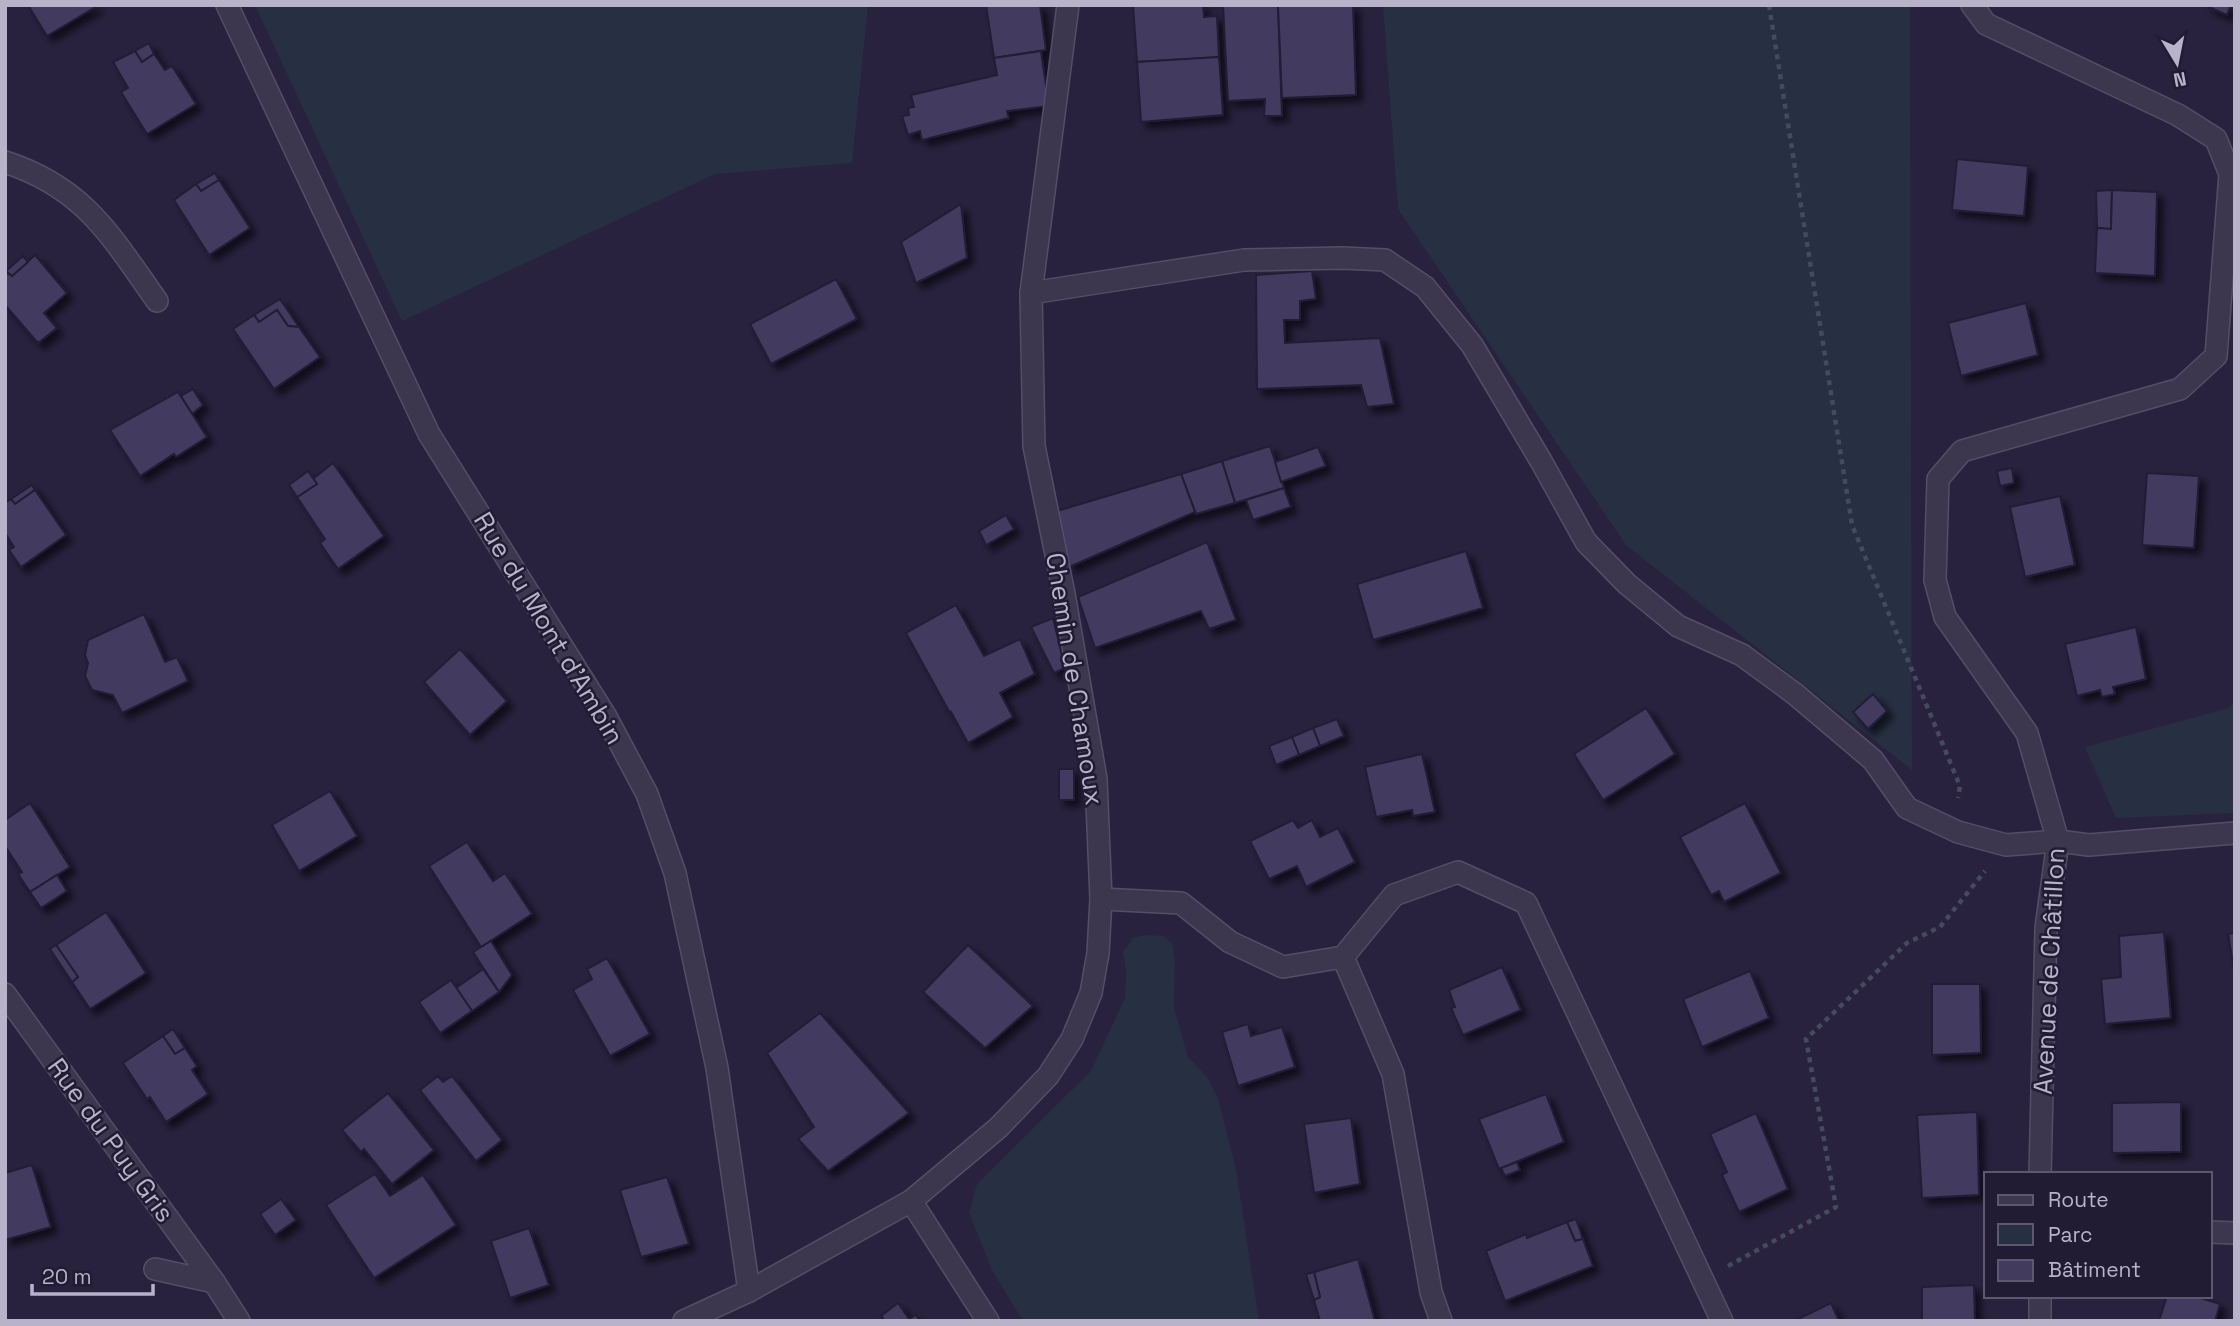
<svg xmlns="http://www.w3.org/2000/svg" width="2240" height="1326" font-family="'Space Grotesk',sans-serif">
<defs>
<filter id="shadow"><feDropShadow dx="6" dy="6" stdDeviation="3.5" flood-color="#0009"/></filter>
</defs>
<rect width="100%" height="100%" fill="#28223f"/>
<g fill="#272f43">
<polygon points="255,5 868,5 852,163 715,174 402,321"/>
<polygon points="1383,5 1910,5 1912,770 1626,545 1398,209"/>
<polygon points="2235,700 2235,813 2116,818 2085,747 2229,708"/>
<polygon points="1146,935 1163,936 1172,943 1175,960 1174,1008 1188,1057 1207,1077 1218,1098 1236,1169 1259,1321 1023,1321 993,1272 969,1213 977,1184 1091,1071 1125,998 1126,971 1123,952 1133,938"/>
</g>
<g fill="#433b5e" stroke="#231d36" stroke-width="2" filter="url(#shadow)">
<polygon points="28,5 96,5 97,6 47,36"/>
<polygon points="986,5 1040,5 1046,50 994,58"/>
<polygon points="1133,5 1203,5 1204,17 1217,16 1219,57 1137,62"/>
<polygon points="1223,5 1278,5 1282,116 1264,116 1265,99 1228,101"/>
<polygon points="1278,5 1353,5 1356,95 1282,98"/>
<polygon points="2204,5 2231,5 2227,15"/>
<polygon points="149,43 154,54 142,62 135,51"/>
<polygon points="135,51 142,62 154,54 165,70 172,66 196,104 147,134 121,92 128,88 113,62"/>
<polygon points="1041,51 1049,106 1007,111 1009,118 922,140 920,131 908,135 902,116 909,115 908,108 914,107 911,95 997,75 994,58"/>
<polygon points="1219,57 1223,115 1141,122 1137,62"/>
<polygon points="1957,159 2028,166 2024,216 1952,210"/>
<polygon points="215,173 219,180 201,191 196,184"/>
<polygon points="219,180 250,228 209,255 174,200 196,184 201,191"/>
<polygon points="2112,190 2111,229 2097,228 2096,191"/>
<polygon points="2112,190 2157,192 2155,276 2095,273 2097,228 2111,229"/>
<polygon points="961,204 967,258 916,283 901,242"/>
<polygon points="35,255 67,293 44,313 57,328 38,343 5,305 5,272 12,276"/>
<polygon points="23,256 28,262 12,276 6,271"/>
<polygon points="1312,271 1316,299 1300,301 1300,320 1284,320 1285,343 1380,338 1394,404 1367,407 1361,385 1257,389 1256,275"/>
<polygon points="836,279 857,319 771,364 750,324"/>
<polygon points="280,299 299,327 288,326 277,310 259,322 254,315"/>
<polygon points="2026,303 2038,355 1961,376 1948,323"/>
<polygon points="277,310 288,326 299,327 320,357 274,389 233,329 254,315 259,322"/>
<polygon points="193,389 203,405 192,414 181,396"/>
<polygon points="178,392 207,437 176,457 174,454 140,476 110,430"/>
<polygon points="1270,446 1284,488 1235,503 1222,461"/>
<polygon points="1318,447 1326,466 1281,482 1275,462"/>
<polygon points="1222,461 1235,503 1196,514 1181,474"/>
<polygon points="333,463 384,536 338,569 320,543 325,539 297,497 317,484 313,479"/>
<polygon points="2012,468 2014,483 2000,486 1997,471"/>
<polygon points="308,471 317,484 297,497 289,485"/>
<polygon points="2147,473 2199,476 2194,548 2142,545"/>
<polygon points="1181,474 1195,512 1069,567 1057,511"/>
<polygon points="32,485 35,490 15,504 11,499"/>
<polygon points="1284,488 1291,507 1253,520 1246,500"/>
<polygon points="35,490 66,535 21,567 9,550 14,547 5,533 5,503 11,499 15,504"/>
<polygon points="2060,496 2075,565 2025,577 2010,507"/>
<polygon points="1006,515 1014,529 986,545 979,531"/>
<polygon points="1207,542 1236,620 1209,629 1201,611 1095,648 1078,597"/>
<polygon points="1466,551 1483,608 1373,640 1357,584"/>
<polygon points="956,605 984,656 1020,639 1035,674 1000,693 1013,717 968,743 951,712 950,713 906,633"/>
<polygon points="144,614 165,662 177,657 188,681 122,713 113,695 92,690 85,676 88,663 85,655 88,640"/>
<polygon points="1053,618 1065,668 1054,673 1031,627"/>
<polygon points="2136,627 2146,679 2113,687 2115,694 2102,697 2100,690 2077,696 2065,644"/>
<polygon points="460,649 507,701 470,735 424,682"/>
<polygon points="1873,694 1887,711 1868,729 1853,712"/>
<polygon points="1646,708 1675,754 1603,800 1574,754"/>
<polygon points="1337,719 1344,736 1320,746 1313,728"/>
<polygon points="1313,728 1320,746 1299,755 1292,737"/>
<polygon points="1292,737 1299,755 1276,765 1269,746"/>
<polygon points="1422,754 1435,812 1413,816 1412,810 1376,817 1365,767"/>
<rect x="1059" y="769" width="15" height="31"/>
<polygon points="330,791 357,836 299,871 272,825"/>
<polygon points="30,803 70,867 30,892 18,874 22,872 5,846 5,820"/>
<polygon points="1745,803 1781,873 1724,902 1719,891 1711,895 1680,837"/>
<polygon points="1293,820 1298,828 1312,820 1320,837 1338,828 1355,862 1306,887 1297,866 1269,879 1250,841"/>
<polygon points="467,842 493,881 505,873 532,914 481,947 429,866"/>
<polygon points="57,875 67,891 41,908 30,892"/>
<polygon points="106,912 146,973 90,1009 72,982 78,977 56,945"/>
<polygon points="2164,932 2171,1018 2105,1024 2101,979 2121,977 2119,936"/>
<polygon points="2235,933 2235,976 2228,934"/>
<polygon points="491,941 512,975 499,992 473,952"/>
<polygon points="56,945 78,977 72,982 50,949"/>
<polygon points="968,945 1033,1006 985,1048 923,992"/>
<polygon points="607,958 650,1034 610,1056 573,990 592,979 587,969"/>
<polygon points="1502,967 1521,1010 1463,1035 1451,1008 1455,1007 1449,990"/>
<polygon points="483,969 499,992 472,1011 456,988"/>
<polygon points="1750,971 1769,1018 1702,1047 1683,999"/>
<polygon points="451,980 472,1011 440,1033 419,1002"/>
<polygon points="1932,984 1980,984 1981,1053 1932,1055"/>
<polygon points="820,1013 909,1113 828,1171 798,1139 814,1127 767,1053"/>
<polygon points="1248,1024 1251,1036 1282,1027 1295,1067 1238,1086 1222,1032"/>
<polygon points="173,1029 185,1048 175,1054 163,1036"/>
<polygon points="163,1036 175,1054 185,1048 197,1066 192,1070 208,1094 166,1122 150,1097 147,1099 123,1063"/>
<polygon points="438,1076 443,1082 452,1076 502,1140 476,1161 420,1090"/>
<polygon points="388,1093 434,1150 392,1184 364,1149 361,1152 342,1130"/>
<polygon points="1546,1094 1564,1142 1499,1169 1479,1119"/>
<polygon points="2181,1102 2181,1152 2112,1153 2112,1103"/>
<polygon points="1977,1112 1979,1195 1922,1198 1917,1115"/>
<polygon points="1756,1113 1788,1189 1739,1212 1722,1175 1727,1172 1710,1134"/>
<polygon points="1351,1118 1360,1184 1314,1193 1304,1124"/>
<polygon points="1517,1162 1520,1170 1505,1176 1501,1168"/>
<polygon points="32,1165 51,1227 5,1240 5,1173"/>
<polygon points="375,1174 390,1196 423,1175 456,1225 374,1278 326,1205"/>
<polygon points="667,1177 689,1244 641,1257 620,1190"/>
<polygon points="281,1199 296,1220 275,1235 260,1214"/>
<polygon points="1576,1219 1583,1239 1575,1241 1567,1222"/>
<polygon points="1567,1222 1575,1241 1583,1239 1593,1266 1505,1301 1486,1251 1526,1234 1527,1238"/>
<polygon points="529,1228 549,1285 510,1298 491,1241"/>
<polygon points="1358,1259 1375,1321 1320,1321 1314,1300 1320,1297 1314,1272"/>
<polygon points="1314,1272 1320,1297 1314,1300 1306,1274"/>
<polygon points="1974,1285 1975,1321 1922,1321 1922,1287"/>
<polygon points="2167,1296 2194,1296 2220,1304 2215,1321 2159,1321"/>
<polygon points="898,1303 909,1319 916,1315 920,1321 879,1321 883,1318 881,1316"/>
<polygon points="1831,1303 1839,1321 1794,1321"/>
</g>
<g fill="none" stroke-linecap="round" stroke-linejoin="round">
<g stroke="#544e67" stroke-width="24">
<polyline id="lane" points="1031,293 1244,260 1343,258 1385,260 1425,287 1472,345 1541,461 1586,542 1627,584 1678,626 1742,655 1795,694 1873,760 1907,808 1958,832 2006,845 2058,841"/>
</g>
<g stroke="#544e67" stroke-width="24">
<g id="street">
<polyline points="227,5 429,434 605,715 647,794 675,873 717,1068 749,1291"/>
<polyline points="1972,5 1986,24 2178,115 2216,139 2230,174 2216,356 2180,389 1962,451 1938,479 1935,580 1945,617 2027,733 2058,841 2046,928 2040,1174"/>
<path d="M5,162C85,188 111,236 157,301"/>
<polyline points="2058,841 2089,845 2235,833"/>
<polyline points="1101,899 1181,903 1230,942 1283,967 1343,957 1394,895 1458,872 1526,903 1722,1321"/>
<polyline points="1343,957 1393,1074 1431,1292 1441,1321"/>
<polyline points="5,994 214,1282 239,1321"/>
<polyline points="911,1201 988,1321"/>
<polyline points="2210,1232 2235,1233"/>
<polyline points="155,1269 214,1282"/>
<polyline points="2040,1296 2040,1321"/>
<polyline points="684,1321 749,1291 911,1201 998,1128 1048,1076 1072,1039 1091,993 1098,953 1101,899 1096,779 1064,594 1034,446 1031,293 1068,5"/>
</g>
</g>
<g stroke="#444b5f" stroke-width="4.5" stroke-dasharray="5 5" stroke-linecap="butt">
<polyline points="1769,5 1852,525 1960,786 1958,798"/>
<polyline points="1728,1266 1836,1207 1806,1039 1907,943 1940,927 1985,871"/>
</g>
<use href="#lane" stroke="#3c364f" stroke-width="21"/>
<use href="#street" stroke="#3c364f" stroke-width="21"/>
</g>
<g text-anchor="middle" stroke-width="5" stroke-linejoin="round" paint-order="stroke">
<g font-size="26" fill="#b8b2ca" stroke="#211b34">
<text transform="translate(549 628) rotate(59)" y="9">Rue du Mont d'Ambin</text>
<text transform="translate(1075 679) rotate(81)" y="9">Chemin de Chamoux</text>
<text transform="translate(2049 971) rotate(-87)" y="9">Avenue de Châtillon</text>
<text transform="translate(111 1140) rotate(54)" y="9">Rue du Puy Gris</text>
</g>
</g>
<rect width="2240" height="1326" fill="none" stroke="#b8b2ca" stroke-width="14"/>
<rect x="1984" y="1172" width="228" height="126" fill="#211b34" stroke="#5d5770" stroke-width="2"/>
<rect x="1998" y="1195" width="35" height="10" fill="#3c364f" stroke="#5d5770" stroke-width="2"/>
<text x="2048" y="1207" font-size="21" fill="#b8b2ca">Route</text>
<rect x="1998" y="1224" width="35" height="21" fill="#272f43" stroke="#5d5770" stroke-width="2"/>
<text x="2048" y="1242" font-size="21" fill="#b8b2ca">Parc</text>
<rect x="1998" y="1260" width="35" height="21" fill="#433b5e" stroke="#5d5770" stroke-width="2"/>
<text x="2048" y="1277" font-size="21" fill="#b8b2ca">Bâtiment</text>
<g transform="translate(2177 63) rotate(170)" stroke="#211b34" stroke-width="5" paint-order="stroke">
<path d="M0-5L12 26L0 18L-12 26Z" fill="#b8b2ca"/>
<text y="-10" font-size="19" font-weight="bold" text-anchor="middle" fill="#b8b2ca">N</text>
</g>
<path d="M32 1284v10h121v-10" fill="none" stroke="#b8b2ca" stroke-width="3.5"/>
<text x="42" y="1284" font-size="21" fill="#b8b2ca" stroke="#211b34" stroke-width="5" paint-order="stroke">20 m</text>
</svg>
